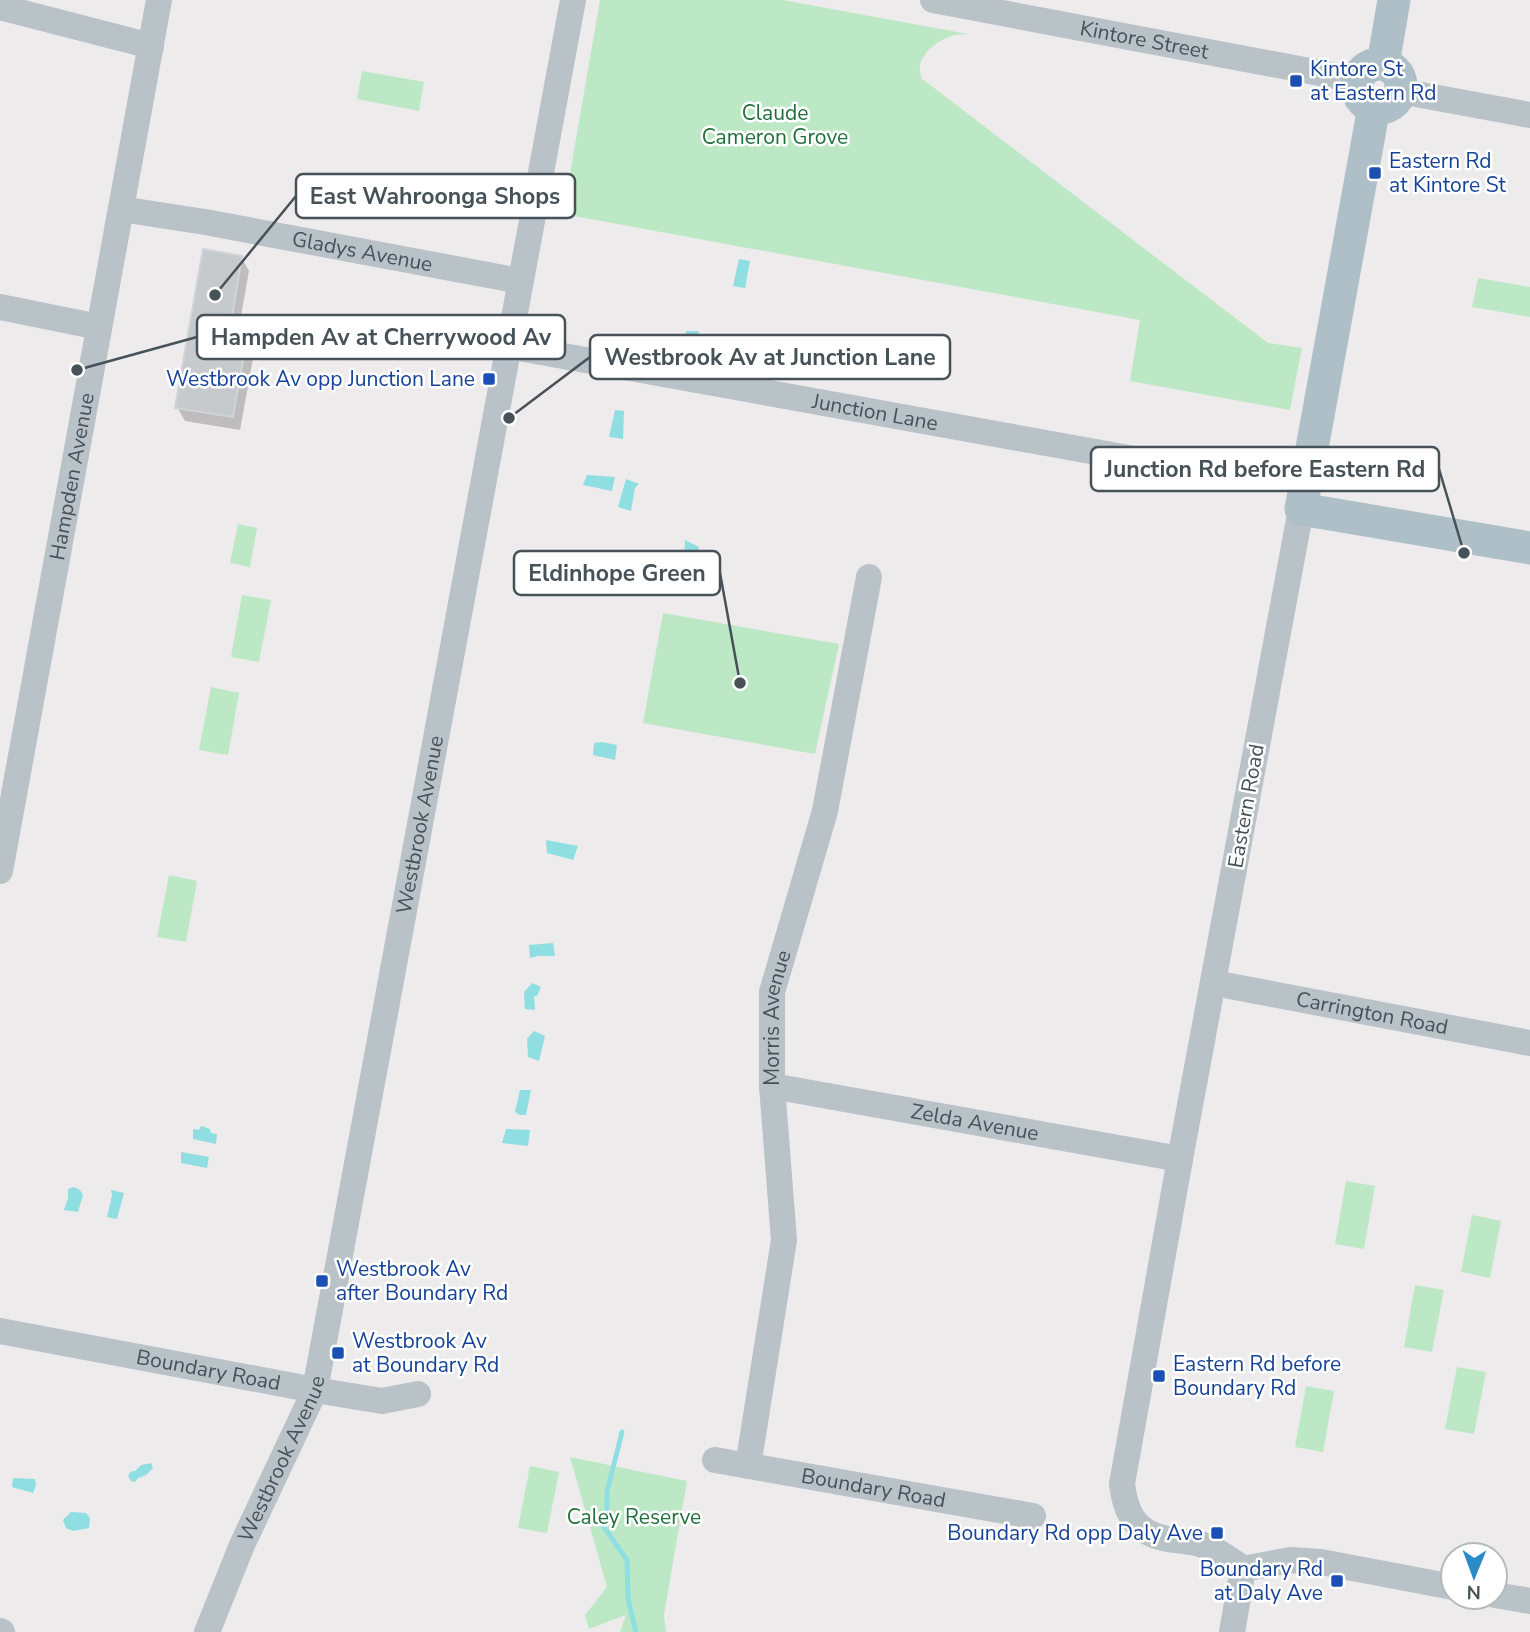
<svg xmlns="http://www.w3.org/2000/svg" width="1530" height="1632" font-family="'Nunito Sans',sans-serif">
<rect width="100%" height="100%" fill="#eeebec"/>
<g fill="#bde8c6">
<path d="M600,0H783L968,34C963,35 956,34 951,36C939,40 921,53 920,66C919,69 921,75 921,78L1268,343L1302,348L1290,410L1130,381L1140,320L563,214Z"/>
<polygon points="362,71 424,82 419,111 357,99"/>
<polygon points="1478,278 1530,287 1530,317 1472,307"/>
<polygon points="238,524 257,528 250,567 230,563"/>
<polygon points="242,595 271,600 259,662 231,657"/>
<polygon points="663,613 839,644 815,754 643,723"/>
<polygon points="211,687 239,693 228,755 199,750"/>
<polygon points="169,875 197,881 186,942 157,937"/>
<polygon points="1346,1181 1375,1186 1364,1249 1335,1244"/>
<polygon points="1472,1215 1501,1221 1490,1278 1461,1272"/>
<polygon points="1415,1285 1444,1290 1432,1352 1404,1347"/>
<polygon points="1457,1367 1486,1372 1474,1434 1445,1429"/>
<polygon points="1306,1386 1334,1391 1323,1452 1295,1447"/>
<polygon points="570,1457 687,1481 664,1615 666,1632 620,1632 626,1615 589,1629 585,1615 607,1587"/>
<polygon points="530,1466 559,1472 547,1533 518,1528"/>
</g>
<g fill="#8fdee1">
<polygon points="739,259 750,261 745,288 733,286"/>
<polygon points="686,331 699,331 695,357 681,354 684,351 682,347 682,341 685,339"/>
<polygon points="615,410 624,411 623,439 609,437"/>
<polygon points="587,475 615,477 612,491 583,485"/>
<polygon points="626,479 639,484 635,488 631,511 618,507"/>
<polygon points="685,540 699,547 693,568 684,563"/>
<polygon points="602,742 617,745 615,760 593,755 594,743"/>
<polygon points="546,840 578,846 573,860 547,853"/>
<polygon points="553,943 555,956 538,956 530,958 529,945"/>
<polygon points="532,983 541,987 537,996 534,996 535,1010 525,1009 524,992"/>
<polygon points="534,1031 545,1036 539,1061 528,1057 527,1039"/>
<polygon points="520,1090 531,1090 526,1115 520,1115 515,1112"/>
<polygon points="201,1126 210,1129 211,1133 217,1134 216,1144 193,1139 193,1129 199,1130"/>
<polygon points="506,1129 530,1130 528,1146 502,1143"/>
<polygon points="181,1152 209,1157 207,1168 181,1163"/>
<polygon points="74,1187 80,1190 83,1195 78,1212 64,1210 68,1198 68,1189"/>
<polygon points="111,1190 124,1193 117,1219 107,1217 112,1195"/>
<polygon points="151,1463 153,1468 146,1475 138,1478 135,1482 131,1481 128,1476 130,1472 135,1471 141,1465"/>
<polygon points="13,1478 35,1479 36,1485 33,1493 12,1487"/>
<polygon points="71,1512 86,1513 90,1518 89,1528 73,1531 66,1528 63,1520"/>
</g>
<polygon fill="#0003" points="241,257 249,271 237,338 246,340 254,353 240,430 185,421 177,407"/>
<g fill="none" stroke-linecap="round" stroke-linejoin="round">
<polyline stroke="#8fdee1" stroke-width="5" points="622,1432 607,1492 607,1512 604,1527 627,1560 628,1599 636,1632"/>
</g>
<polygon fill="#c6cacd" stroke="#d0d3d7" stroke-width="2" points="203,249 242,256 229,335 247,338 233,417 175,408"/>
<g fill="none" stroke-linecap="round" stroke-linejoin="round">
<g stroke="#b8c2c7" stroke-width="26">
<path id="s1" d="M933,0L1357,80"/>
<polyline points="0,7 151,46"/>
<polyline points="1400,91 1530,115"/>
<path id="s2" d="M121,209L205,222L520,281"/>
<polyline points="0,307 99,327"/>
<path id="s3" d="M508,346L1240,478"/>
<path d="M1301,509L1180,1159L1122,1484C1125,1507 1131,1527 1156,1536C1170,1541 1186,1540 1200,1544C1216,1549 1230,1559 1243,1569L1290,1560L1321,1562L1453,1587"/>
<path id="s4" d="M0,871L159,0"/>
<path id="s5" d="M1214,983L1530,1043"/>
<path id="s6" d="M772,1086L1180,1159"/>
<path id="s7" d="M0,1331L315,1390L382,1401L418,1394"/>
<path id="s8" d="M715,1460L1033,1516"/>
<path id="s9" d="M748,1466L784,1240L772,1086V992L825,811L869,577"/>
<polyline points="1495,1595 1530,1601"/>
<polyline points="0,1631 2,1632"/>
<path id="s10" d="M207,1632L242,1545L315,1390L573,0"/>
<polyline points="1232,1632 1243,1569"/>
</g>
<g stroke="#aebfc8" stroke-width="33">
<circle cx="1379" cy="86" r="22"/>
<polyline points="1383,64 1394,0"/>
<polyline points="1374,107 1301,509 1530,548"/>
</g>
</g>
<g fill="#1a4fb4" stroke="#fff" stroke-width="2.5">
<rect x="1289" y="74" width="14" height="14" rx="3.5"/>
<rect x="1368" y="166" width="14" height="14" rx="3.5"/>
<rect x="482" y="372" width="14" height="14" rx="3.5"/>
<rect x="315" y="1274" width="14" height="14" rx="3.5"/>
<rect x="331" y="1346" width="14" height="14" rx="3.5"/>
<rect x="1152" y="1369" width="14" height="14" rx="3.5"/>
<rect x="1210" y="1526" width="14" height="14" rx="3.5"/>
<rect x="1330" y="1574" width="14" height="14" rx="3.5"/>
</g>
<g text-anchor="middle" stroke-width="5" stroke-linejoin="round" paint-order="stroke">
<g font-size="21" fill="#465257" stroke="#fff">
<text dy="7" stroke="none"><textPath href="#s1" startOffset="215">Kintore Street</textPath></text>
<text dy="7" stroke="none"><textPath href="#s2" startOffset="245">Gladys Avenue</textPath></text>
<text dy="7" stroke="none"><textPath href="#s3" startOffset="373">Junction Lane</textPath></text>
<text dy="7" stroke="none"><textPath href="#s4" startOffset="401">Hampden Avenue</textPath></text>
<text transform="translate(1246 806) rotate(-80)" y="7">Eastern Road</text>
<text dy="7" stroke="none"><textPath href="#s10" startOffset="840">Westbrook Avenue</textPath></text>
<text dy="7" stroke="none"><textPath href="#s5" startOffset="161">Carrington Road</textPath></text>
<text dy="7" stroke="none"><textPath href="#s9" startOffset="452">Morris Avenue</textPath></text>
<text dy="7" stroke="none"><textPath href="#s6" startOffset="206">Zelda Avenue</textPath></text>
<text dy="7" stroke="none"><textPath href="#s7" startOffset="212">Boundary Road</textPath></text>
<text dy="7" stroke="none"><textPath href="#s10" startOffset="189">Westbrook Avenue</textPath></text>
<text dy="7" stroke="none"><textPath href="#s8" startOffset="161">Boundary Road</textPath></text>
</g>
<g font-size="21" fill="#164399" stroke="#fff" text-anchor="start">
<text x="1310" y="76">Kintore St<tspan x="1310" dy="24">at Eastern Rd</tspan></text>
<text x="1389" y="168">Eastern Rd<tspan x="1389" dy="24">at Kintore St</tspan></text>
<text x="475" y="386" text-anchor="end">Westbrook Av opp Junction Lane</text>
<text x="336" y="1276">Westbrook Av<tspan x="336" dy="24">after Boundary Rd</tspan></text>
<text x="352" y="1348">Westbrook Av<tspan x="352" dy="24">at Boundary Rd</tspan></text>
<text x="1173" y="1371">Eastern Rd before<tspan x="1173" dy="24">Boundary Rd</tspan></text>
<text x="1203" y="1540" text-anchor="end">Boundary Rd opp Daly Ave</text>
<text x="1323" y="1576" text-anchor="end">Boundary Rd<tspan x="1323" dy="24">at Daly Ave</tspan></text>
</g>
<g font-size="21" fill="#206f3a" stroke="#fff">
<text x="775" y="120">Claude<tspan x="775" dy="24">Cameron Grove</tspan></text>
<text x="634" y="1524">Caley Reserve</text>
</g>
</g>
<path fill="none" stroke="#465257" stroke-width="2.5" d="M215 295L296 196M77 370L197 337M509 418L590 357M1464 553L1439 469M740 683L720 573"/>
<g fill="#465257" stroke="#fff" stroke-width="2.5">
<circle cx="215" cy="295" r="7"/>
<circle cx="77" cy="370" r="7"/>
<circle cx="509" cy="418" r="7"/>
<circle cx="1464" cy="553" r="7"/>
<circle cx="740" cy="683" r="7"/>
</g>
<g fill="#fff" stroke="#465257" stroke-width="2.5">
<rect x="296" y="174" width="279" height="44" rx="7"/>
<rect x="197" y="315" width="368" height="44" rx="7"/>
<rect x="590" y="335" width="360" height="44" rx="7"/>
<rect x="1091" y="447" width="348" height="44" rx="7"/>
<rect x="514" y="551" width="206" height="44" rx="7"/>
</g>
<g font-size="23" text-anchor="middle" font-weight="bold" fill="#465257">
<text x="435" y="204">East Wahroonga Shops</text>
<text x="381" y="345">Hampden Av at Cherrywood Av</text>
<text x="770" y="365">Westbrook Av at Junction Lane</text>
<text x="1265" y="477">Junction Rd before Eastern Rd</text>
<text x="617" y="581">Eldinhope Green</text>
</g>
<g transform="translate(1474 1576) rotate(181)"><circle r="33" fill="#ffffff" stroke="#b5babc" stroke-width="2"/>
<path d="M0-5L12 26L0 18L-12 26Z" fill="#2b8bc8"/>
<text y="-10" font-size="19" font-weight="bold" text-anchor="middle" fill="#465257">N</text>
</g>
</svg>
